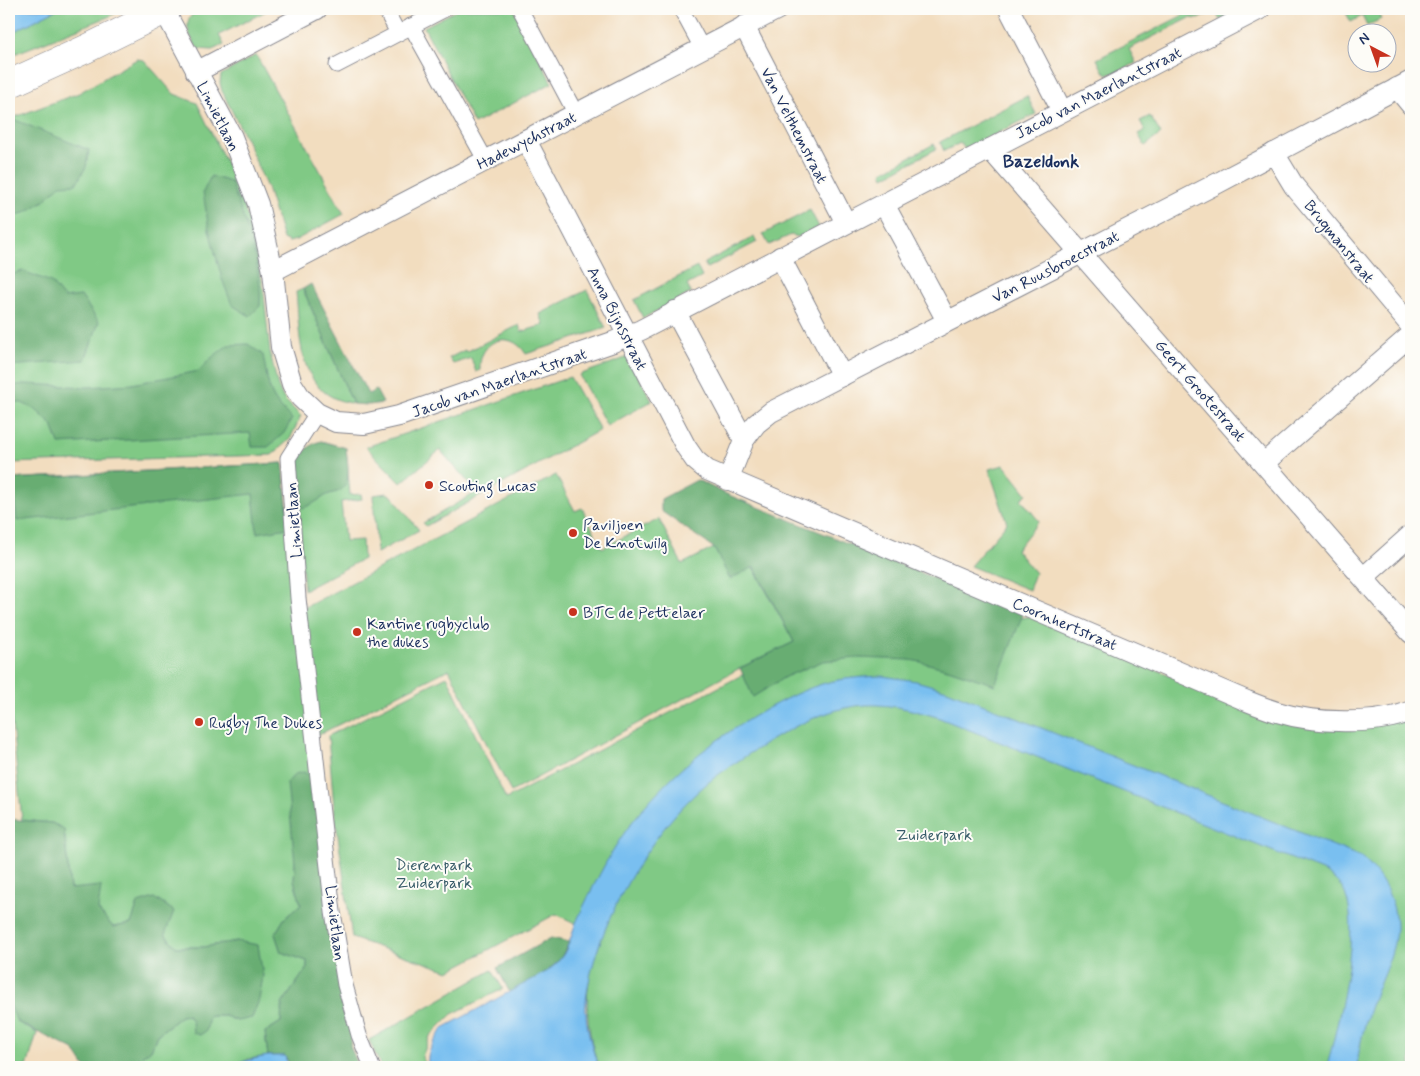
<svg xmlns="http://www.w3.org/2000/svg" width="1420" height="1076" font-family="Mynerve,sans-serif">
<rect width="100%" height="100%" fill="#fdfcf7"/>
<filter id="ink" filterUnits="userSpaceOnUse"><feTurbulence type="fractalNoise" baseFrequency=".02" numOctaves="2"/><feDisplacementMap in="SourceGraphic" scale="10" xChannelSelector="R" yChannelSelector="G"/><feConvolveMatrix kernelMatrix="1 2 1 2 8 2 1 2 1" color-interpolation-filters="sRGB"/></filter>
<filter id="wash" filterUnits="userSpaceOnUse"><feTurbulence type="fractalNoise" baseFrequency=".0096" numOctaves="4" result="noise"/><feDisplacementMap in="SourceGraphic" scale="20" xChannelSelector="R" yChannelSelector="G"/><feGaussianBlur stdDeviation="1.12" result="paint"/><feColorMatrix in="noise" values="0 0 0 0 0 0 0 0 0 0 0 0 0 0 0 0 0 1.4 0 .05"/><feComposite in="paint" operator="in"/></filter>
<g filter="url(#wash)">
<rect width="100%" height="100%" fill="#f2ddbf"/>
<g fill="#80c985" stroke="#4e7c72">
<polygon points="57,9 125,9 108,17 9,56 9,34"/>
<path d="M201,9H270L219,35L224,45L212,50L198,49C188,35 180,18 201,9Z"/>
<polygon points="459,9 514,9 552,83 474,124 424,27"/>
<polygon points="1195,9 1240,9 1220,20 1215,11 1198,19 1190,18 1129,49 1136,63 1115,73 1108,74 1103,71 1097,59"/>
<polygon points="1350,9 1375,9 1381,19 1367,26 1362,16 1351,22 1345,11"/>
<polygon points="256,55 344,214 296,240 289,242 283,239 267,188 247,141 222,91 220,83 221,75"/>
<polygon points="137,59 144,60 174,94 197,103 233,177 253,233 263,286 270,352 278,387 284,399 301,416 290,439 272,455 9,463 9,122 15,117 79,93"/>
<polygon points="1027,96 1036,114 965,149 960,143 944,151 940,142"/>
<polygon points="1150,116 1161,134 1145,146 1138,134 1145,130 1140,121"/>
<polygon points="934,144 936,149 884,177 882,172"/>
<polygon points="810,210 819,227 799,237 791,235 769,245 763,234"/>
<polygon points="754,237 757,242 707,268 704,263"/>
<polygon points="697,267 702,277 687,285 691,293 643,318 634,300"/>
<path d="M303,289L353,404C347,402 340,401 334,398C296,380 300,328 296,292Z"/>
<path d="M587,290L606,328L526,354C510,328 478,340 480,370L476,372L471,358L453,364L449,358L465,350L466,352L519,325L521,332L544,325L540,314Z"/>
<polygon points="628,357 652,401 607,426 579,375"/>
<polygon points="570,377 600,430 426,526 423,523 477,492 440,450 401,483 366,447"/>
<polygon points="321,441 346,448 350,495 361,494 362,499 341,502 345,541 362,540 363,559 304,590 297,502 313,444"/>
<path d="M283,463L298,611L556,475L575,511L582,508L602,548L659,519L682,564L714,548L730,579L713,543L697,480L726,494L1021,618L1032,616L1244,707L1411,720V1067H598C588,1032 583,1001 592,965C595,955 600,945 602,936L556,914L449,971L352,938L334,807L328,736L447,676L506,799L799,645L753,567L794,642L740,668L511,792L449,669L310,739L314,778L295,863L294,880L301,904L284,919L275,934L281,952L307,961V968L282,1004L281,1022L265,1032L268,1056L249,1059L238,1064L224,1067H169L161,1059L146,1061L138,1058L151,1050L157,1035L181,1016L187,1015L206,1031L209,1016H225L238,1021L237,941L203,947H176L138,904L131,924L113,927L98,910L70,889L64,829L52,823L22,820L9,696V479Z"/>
<polygon points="1004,465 1027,494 1021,499 1039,521 1016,550 1035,573 1029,590 970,566 1007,523 989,469"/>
<polygon points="387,493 392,496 419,530 377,553 373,495"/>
<polygon points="492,970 503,989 452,1014 430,1036 422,1057 426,1067 381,1067 369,1040"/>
<polygon points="9,988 17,1022 37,1033 27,1067 9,1067"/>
</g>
<g fill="#68ad72" stroke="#426e68">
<polygon points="9,119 13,119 89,150 86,167 76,184 60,185 44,201 24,213 9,217"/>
<path d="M211,176L231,182C244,221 263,264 260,306L250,316L232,305L222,279L209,230L203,192Z"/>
<polygon points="23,271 51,282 64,298 81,296 99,322 85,360 9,366 9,275"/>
<polygon points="311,284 368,394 376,390 383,403 369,405 353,404 303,289"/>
<path d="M248,344L263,355C269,386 267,396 292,419L284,433L268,447H252L250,433L59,444L52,425L36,410L22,403L9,402V386L25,384L88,387L132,384L199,371L210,359L228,345Z"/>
<path d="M321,441L346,448C347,461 353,484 339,491C335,493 331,493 327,495C318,500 314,504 303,508L297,502L294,460L313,444Z"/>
<polygon points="283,463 289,528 257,533 253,494 17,521 12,479"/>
<polygon points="697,480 726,494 1023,614 995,685 948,669 921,662 910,660 858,658 823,661 785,677 753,697 740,668 794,642 754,567 730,579 714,548 661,511 661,499"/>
<polygon points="304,772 314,778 352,1029 350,1046 359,1067 291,1067 285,1056 268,1056 265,1032 281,1022 282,1004 307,968 307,961 281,952 275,934 284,919 301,904 294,880 295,863 287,783 295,774"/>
<polygon points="9,819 52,823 64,829 70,889 101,886 98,910 113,927 131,924 138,903 154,898 174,911 165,934 176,947 203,947 237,941 258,945 263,976 259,1000 252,1018 237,1021 225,1016 209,1016 206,1031 200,1035 193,1033 192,1021 188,1015 181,1016 157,1035 151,1050 138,1058 146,1061 161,1059 169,1067 85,1067 74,1050 17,1022 9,1002"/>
<polygon points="551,938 569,942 560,960 546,972 510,993 497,968"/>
</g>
<g fill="#79bff0" stroke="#4a77a7">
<polygon points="9,9 57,9 9,34"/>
<path d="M882,676L916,681L947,690L1361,857C1381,874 1396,900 1396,927C1396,950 1381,979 1373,1000C1365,1021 1359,1046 1357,1067H1327C1337,1026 1361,936 1346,896C1343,886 1335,880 1327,873L937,717C910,709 884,702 855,706C823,711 792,727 765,744C739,760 713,776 691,798C642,846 594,931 586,1000C584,1021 592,1047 598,1067H429C424,1054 436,1039 443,1028L546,972C551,968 557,964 560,959C568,950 571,936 575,925C585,902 597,879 609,857C644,797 692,754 751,718C773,705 797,692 822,684C842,678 862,677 882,676Z"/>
<path d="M268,1056H285L288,1067H224C239,1064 253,1058 268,1056Z"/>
</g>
</g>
<g filter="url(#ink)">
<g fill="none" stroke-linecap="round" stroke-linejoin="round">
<g stroke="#86868e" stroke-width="17">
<g id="pedestrian">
<polyline points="385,9 398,33"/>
<polyline points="520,9 576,114"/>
<polyline points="681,9 702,48"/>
<polyline points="411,26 486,161"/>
<polyline points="337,65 445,9"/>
<polyline points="317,413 288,458 298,598 333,912 345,985 359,1035 372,1067"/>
</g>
</g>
<g stroke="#86868e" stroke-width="22">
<g id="minor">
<polyline points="1009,9 1062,111"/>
<polyline points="164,10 232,137 258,204 273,271 281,347 292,384 301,398 317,413 336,422 364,424 399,416 613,342 641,330 1260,9"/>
<polyline points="744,26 846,223"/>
<polyline points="196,72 317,9"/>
<polyline points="1397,88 1411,105"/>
<path d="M526,140L686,447L695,460L707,470L1247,701C1257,705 1267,709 1277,712C1313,723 1376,726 1411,711"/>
<polyline points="990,149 1411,633"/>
<polyline points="1274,153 1294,186 1411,326"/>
<polyline points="884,204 947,321"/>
<polyline points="780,257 842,376"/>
<polyline points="273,271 778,9"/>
<polyline points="675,311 744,440"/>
<polyline points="1264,463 1411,335"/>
<polyline points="728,480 744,440 756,424 771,412 1216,184 1411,81"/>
<polyline points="1364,577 1411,535"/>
</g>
</g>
<g stroke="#86868e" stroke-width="29">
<polyline id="secondary" points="9,84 86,49 167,9"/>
</g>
<use href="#pedestrian" stroke="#fff" stroke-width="15"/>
<use href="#minor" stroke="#fff" stroke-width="20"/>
<use href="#secondary" stroke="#fff" stroke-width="28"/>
</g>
</g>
<g fill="#c8321e" stroke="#fdfcf7" stroke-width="2">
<circle cx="429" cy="485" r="5"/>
<circle cx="573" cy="533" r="5"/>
<circle cx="573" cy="612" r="5"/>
<circle cx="357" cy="632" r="5"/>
<circle cx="199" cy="722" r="5"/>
</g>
<g text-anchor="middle" stroke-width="4" stroke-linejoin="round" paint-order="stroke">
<g font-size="16" fill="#1b2f5e" stroke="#fdfcf7">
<text transform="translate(1098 92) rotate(-27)" y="6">Jacob van Maerlantstraat</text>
<text transform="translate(219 116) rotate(63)" y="6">Limietlaan</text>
<text transform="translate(795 125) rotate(63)" y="6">Van Velthemstraat</text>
<text transform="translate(526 140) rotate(-27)" y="6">Hadewychstraat</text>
<text transform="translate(1340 241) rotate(51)" y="6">Brugmanstraat</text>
<text transform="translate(1055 266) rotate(-27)" y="6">Van Ruusbroecstraat</text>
<text transform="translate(618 318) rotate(63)" y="6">Anna Bijnsstraat</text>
<text transform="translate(499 382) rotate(-19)" y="6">Jacob van Maerlantstraat</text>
<text transform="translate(1201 390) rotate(49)" y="6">Geert Grootestraat</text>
<text transform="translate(293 520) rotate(-94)" y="6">Limietlaan</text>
<text transform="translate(1065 623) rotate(23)" y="6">Coornhertstraat</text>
<text transform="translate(336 923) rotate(83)" y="6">Limietlaan</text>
</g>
<g font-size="16" fill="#1b2f5e" stroke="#fdfcf7" text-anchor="start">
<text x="439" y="491">Scouting Lucas</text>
<text x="583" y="530">Paviljoen<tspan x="583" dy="18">De Knotwilg</tspan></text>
<text x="583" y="618">BTC de Pettelaer</text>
<text x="367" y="629">Kantine rugbyclub<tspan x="367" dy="18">the dukes</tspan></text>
<text x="209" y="728">Rugby The Dukes</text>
</g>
<g font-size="16" fill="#395d6a" stroke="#fdfcf7">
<text x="934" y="840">Zuiderpark</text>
<text x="434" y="870">Dierenpark<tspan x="434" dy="18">Zuiderpark</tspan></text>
</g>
<g font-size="18" font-weight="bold" fill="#1b2f5e" stroke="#fdfcf7">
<text x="1041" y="167">Bazeldonk</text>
</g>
</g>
<rect width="1420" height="1076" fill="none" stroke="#fdfcf7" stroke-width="30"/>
<g transform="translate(1372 48) rotate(319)"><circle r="24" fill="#fdfcf7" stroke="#a3aaba"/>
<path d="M0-4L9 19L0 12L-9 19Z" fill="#c8321e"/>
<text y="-8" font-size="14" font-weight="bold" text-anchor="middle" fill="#1b2f5e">N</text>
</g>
</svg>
